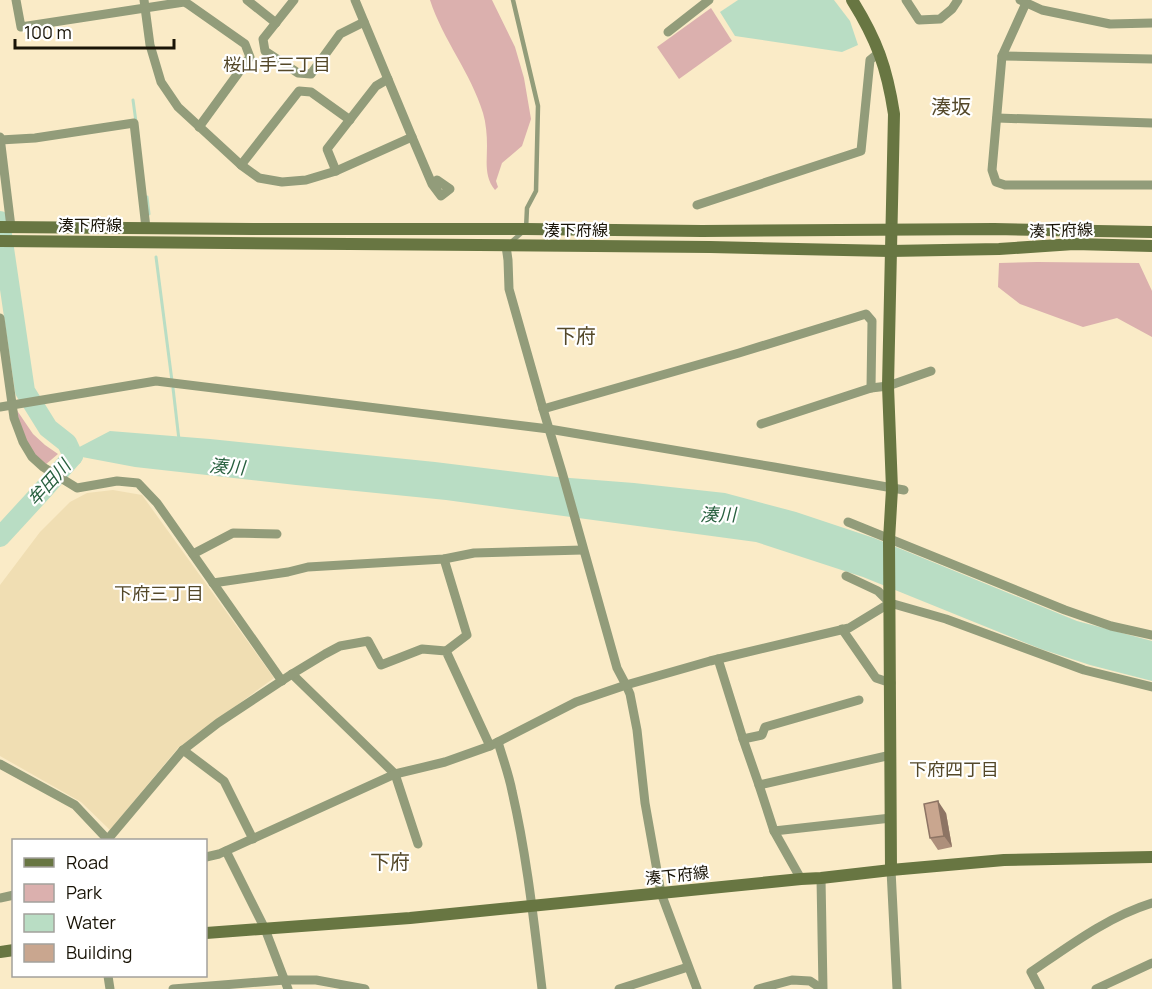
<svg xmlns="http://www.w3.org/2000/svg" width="1152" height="989" font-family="Manrope,'Noto Sans JP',sans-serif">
<rect width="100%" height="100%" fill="#faebc7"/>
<polygon fill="#f0deb3" points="113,490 142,495 274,678 178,748 110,830 81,802 0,756 0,585 40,532 70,502 87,493"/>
<g fill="#dbb0ae">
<path d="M430,0H492L515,47L524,78L531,119L522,146L502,163L496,181L498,187L495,190C484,177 487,161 487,146C487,135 486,123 483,113C471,73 443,40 430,0Z"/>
<polygon points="711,8 732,41 679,79 657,47"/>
<polygon points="1037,262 1139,263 1152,291 1152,337 1117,318 1083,327 1020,304 998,287 999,263"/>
<polygon points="16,409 33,434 45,445 58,454 45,465 34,455 24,442"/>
</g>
<g fill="#b9ddc4">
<polygon points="738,0 834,0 850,21 858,45 842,52 735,36 720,12"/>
<polygon points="110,431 210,439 435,462 557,477 634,483 725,493 796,512 874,538 1077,621 1152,641 1152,681 1090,665 1041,649 863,577 756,542 446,500 296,485 135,467 66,454"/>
</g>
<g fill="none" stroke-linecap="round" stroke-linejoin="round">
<g stroke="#b9ddc4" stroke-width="3">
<polyline points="133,100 136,122"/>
<polyline points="147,197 149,214"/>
<polyline points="156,257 172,381"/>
<polyline points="173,388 179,440"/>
</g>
<g stroke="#b9ddc4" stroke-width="20">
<polyline points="0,221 25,391 48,428 67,443 73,456"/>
<polyline points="0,537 45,488 73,456"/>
</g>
<polyline stroke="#929c7a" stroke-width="4.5" points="510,243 526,229 527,208 536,191 538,106 513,0"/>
<g stroke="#929c7a" stroke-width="9">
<polyline points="16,0 21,27 184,2 188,4 245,44 250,57 199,127"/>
<polyline points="144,0 150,45 161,82 178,107 241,165 259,178 282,182 306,180 336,171 412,137 355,0"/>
<polyline points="247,0 276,23"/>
<polyline points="294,0 263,39 265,51 298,73 311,74 340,34 364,22"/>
<polyline points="906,0 919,20 940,19 952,9 958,0"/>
<polyline points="1020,0 1042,10 1110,24 1152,23"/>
<polyline points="1026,3 1002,56 992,170 996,182 1005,185 1152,185"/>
<polyline points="668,32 709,0"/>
<polyline points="1002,56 1152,59"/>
<polyline points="997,118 1152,123"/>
<polyline points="0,137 11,227"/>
<polyline points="412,137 432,184 441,196 450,189 437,180 432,184"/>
<polyline points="0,140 35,138 134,123 146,228"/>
<polyline points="241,165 299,91 311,92 350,120"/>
<polyline points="336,171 327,149 376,86 388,79"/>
<polyline points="697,205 861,151 870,60 880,52"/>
<polyline points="506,246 508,260 509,289 543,409 562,472 617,668 626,685 630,694 637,730 645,803 661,893 697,989"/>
<polyline points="0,318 14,418 23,442 32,457 43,467 77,488 117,481 138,483 157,503 282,681"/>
<polyline points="0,407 156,381 549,429 774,467 904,490"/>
<polyline points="543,409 739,353 866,314 872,321 871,388"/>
<polyline points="761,424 871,388 888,386 931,371"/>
<polyline points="848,522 1065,610 1111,626 1152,635"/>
<polyline points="193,554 233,533 277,534"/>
<polyline points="444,559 467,635 446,651"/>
<polyline points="846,576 878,591 890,603 946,619 1084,670 1152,687"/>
<polyline points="213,583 288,572 308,567 444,559 474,553 583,550"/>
<polyline points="842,629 876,678 891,683"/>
<polyline points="718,659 743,739"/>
<polyline points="292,674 395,774 418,844"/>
<polyline points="859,700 765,727 762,735 743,739 759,785 891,755"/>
<path d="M498,742C503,759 509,775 512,791C527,856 534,923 542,989"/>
<polyline points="183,750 224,781 253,839"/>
<polyline points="0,764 75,805 108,840"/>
<polyline points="759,785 774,831 891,818"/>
<polyline points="774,831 801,879"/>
<polyline points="108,839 183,750 218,723 292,674 325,654 340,646 368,641 381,665 422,649 446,651 490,746"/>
<polyline points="226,851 265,929 288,989"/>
<polyline points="206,857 219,854 395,774 445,762 490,746 576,702 626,685 710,661 849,628 890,603"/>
<polyline points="891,870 897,989"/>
<polyline points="821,878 823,989"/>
<polyline points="0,898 14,895"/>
<polyline points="108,976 110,989"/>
<polyline points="173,989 285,980 316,980 365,989"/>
<polyline points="619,989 688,967"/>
<polyline points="758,989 792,980 810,981 822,989"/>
<path d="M1040,989L1031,972C1069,946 1107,917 1152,903"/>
<polyline points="1096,989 1152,963"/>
</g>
<g stroke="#687642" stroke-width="12">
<path d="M852,0C877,40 887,68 894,114L888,386L892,489L889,540L891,870"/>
<polyline points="0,227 253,229 526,229 702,231 994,229 1152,232"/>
<polyline points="0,241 710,247 890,251 999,249 1074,244 1152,246"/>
<polyline points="206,933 410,918 801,879 821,878 891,870 1004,860 1152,857"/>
<polyline points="0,952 14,950"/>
</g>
</g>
<polygon fill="#ad8f7b" points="946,813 952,847 938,850 930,838"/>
<polygon fill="#8d7464" points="938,801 946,813 952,847 944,836"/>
<polygon fill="#c9a68f" stroke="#8d7464" stroke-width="1.5" points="938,801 944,836 930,838 924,804"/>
<g text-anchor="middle" stroke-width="4.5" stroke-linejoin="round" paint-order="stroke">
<g font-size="16" fill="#191407" stroke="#fff">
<text x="90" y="231">湊下府線</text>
<text x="576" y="236">湊下府線</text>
<text transform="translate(1061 230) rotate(-2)" y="6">湊下府線</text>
<text transform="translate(677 875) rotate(-6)" y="6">湊下府線</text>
</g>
<g font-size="18" fill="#544829" stroke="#fff">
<text x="277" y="71">桜山手三丁目</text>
<text x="159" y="600">下府三丁目</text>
<text x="954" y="776">下府四丁目</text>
</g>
<g font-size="18" font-style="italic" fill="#28603f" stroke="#fff">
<text transform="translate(227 467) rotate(4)" y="6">湊川</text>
<text transform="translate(49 483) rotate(-48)" y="6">牟田川</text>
<text x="718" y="521">湊川</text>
</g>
<g font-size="20" fill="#544829" stroke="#fff">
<text x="951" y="114">湊坂</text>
<text x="576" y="343">下府</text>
<text x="390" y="869">下府</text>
</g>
</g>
<rect x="12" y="839" width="195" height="138" fill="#ffffff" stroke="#a3a19c" stroke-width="1.5"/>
<rect x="24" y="858" width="30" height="9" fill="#687642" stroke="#a3a19c" stroke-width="1.5"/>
<text x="66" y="869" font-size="18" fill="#191407">Road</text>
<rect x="24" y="884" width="30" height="18" fill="#dbb0ae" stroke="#a3a19c" stroke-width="1.5"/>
<text x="66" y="899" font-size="18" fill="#191407">Park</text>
<rect x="24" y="914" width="30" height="18" fill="#b9ddc4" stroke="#a3a19c" stroke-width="1.5"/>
<text x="66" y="929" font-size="18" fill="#191407">Water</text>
<rect x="24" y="944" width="30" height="18" fill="#c9a68f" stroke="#a3a19c" stroke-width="1.5"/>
<text x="66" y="959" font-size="18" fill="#191407">Building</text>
<path d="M15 39v9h159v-9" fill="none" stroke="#191407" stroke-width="3"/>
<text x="24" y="39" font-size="18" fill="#191407" stroke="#ffffff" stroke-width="4.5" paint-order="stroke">100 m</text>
</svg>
